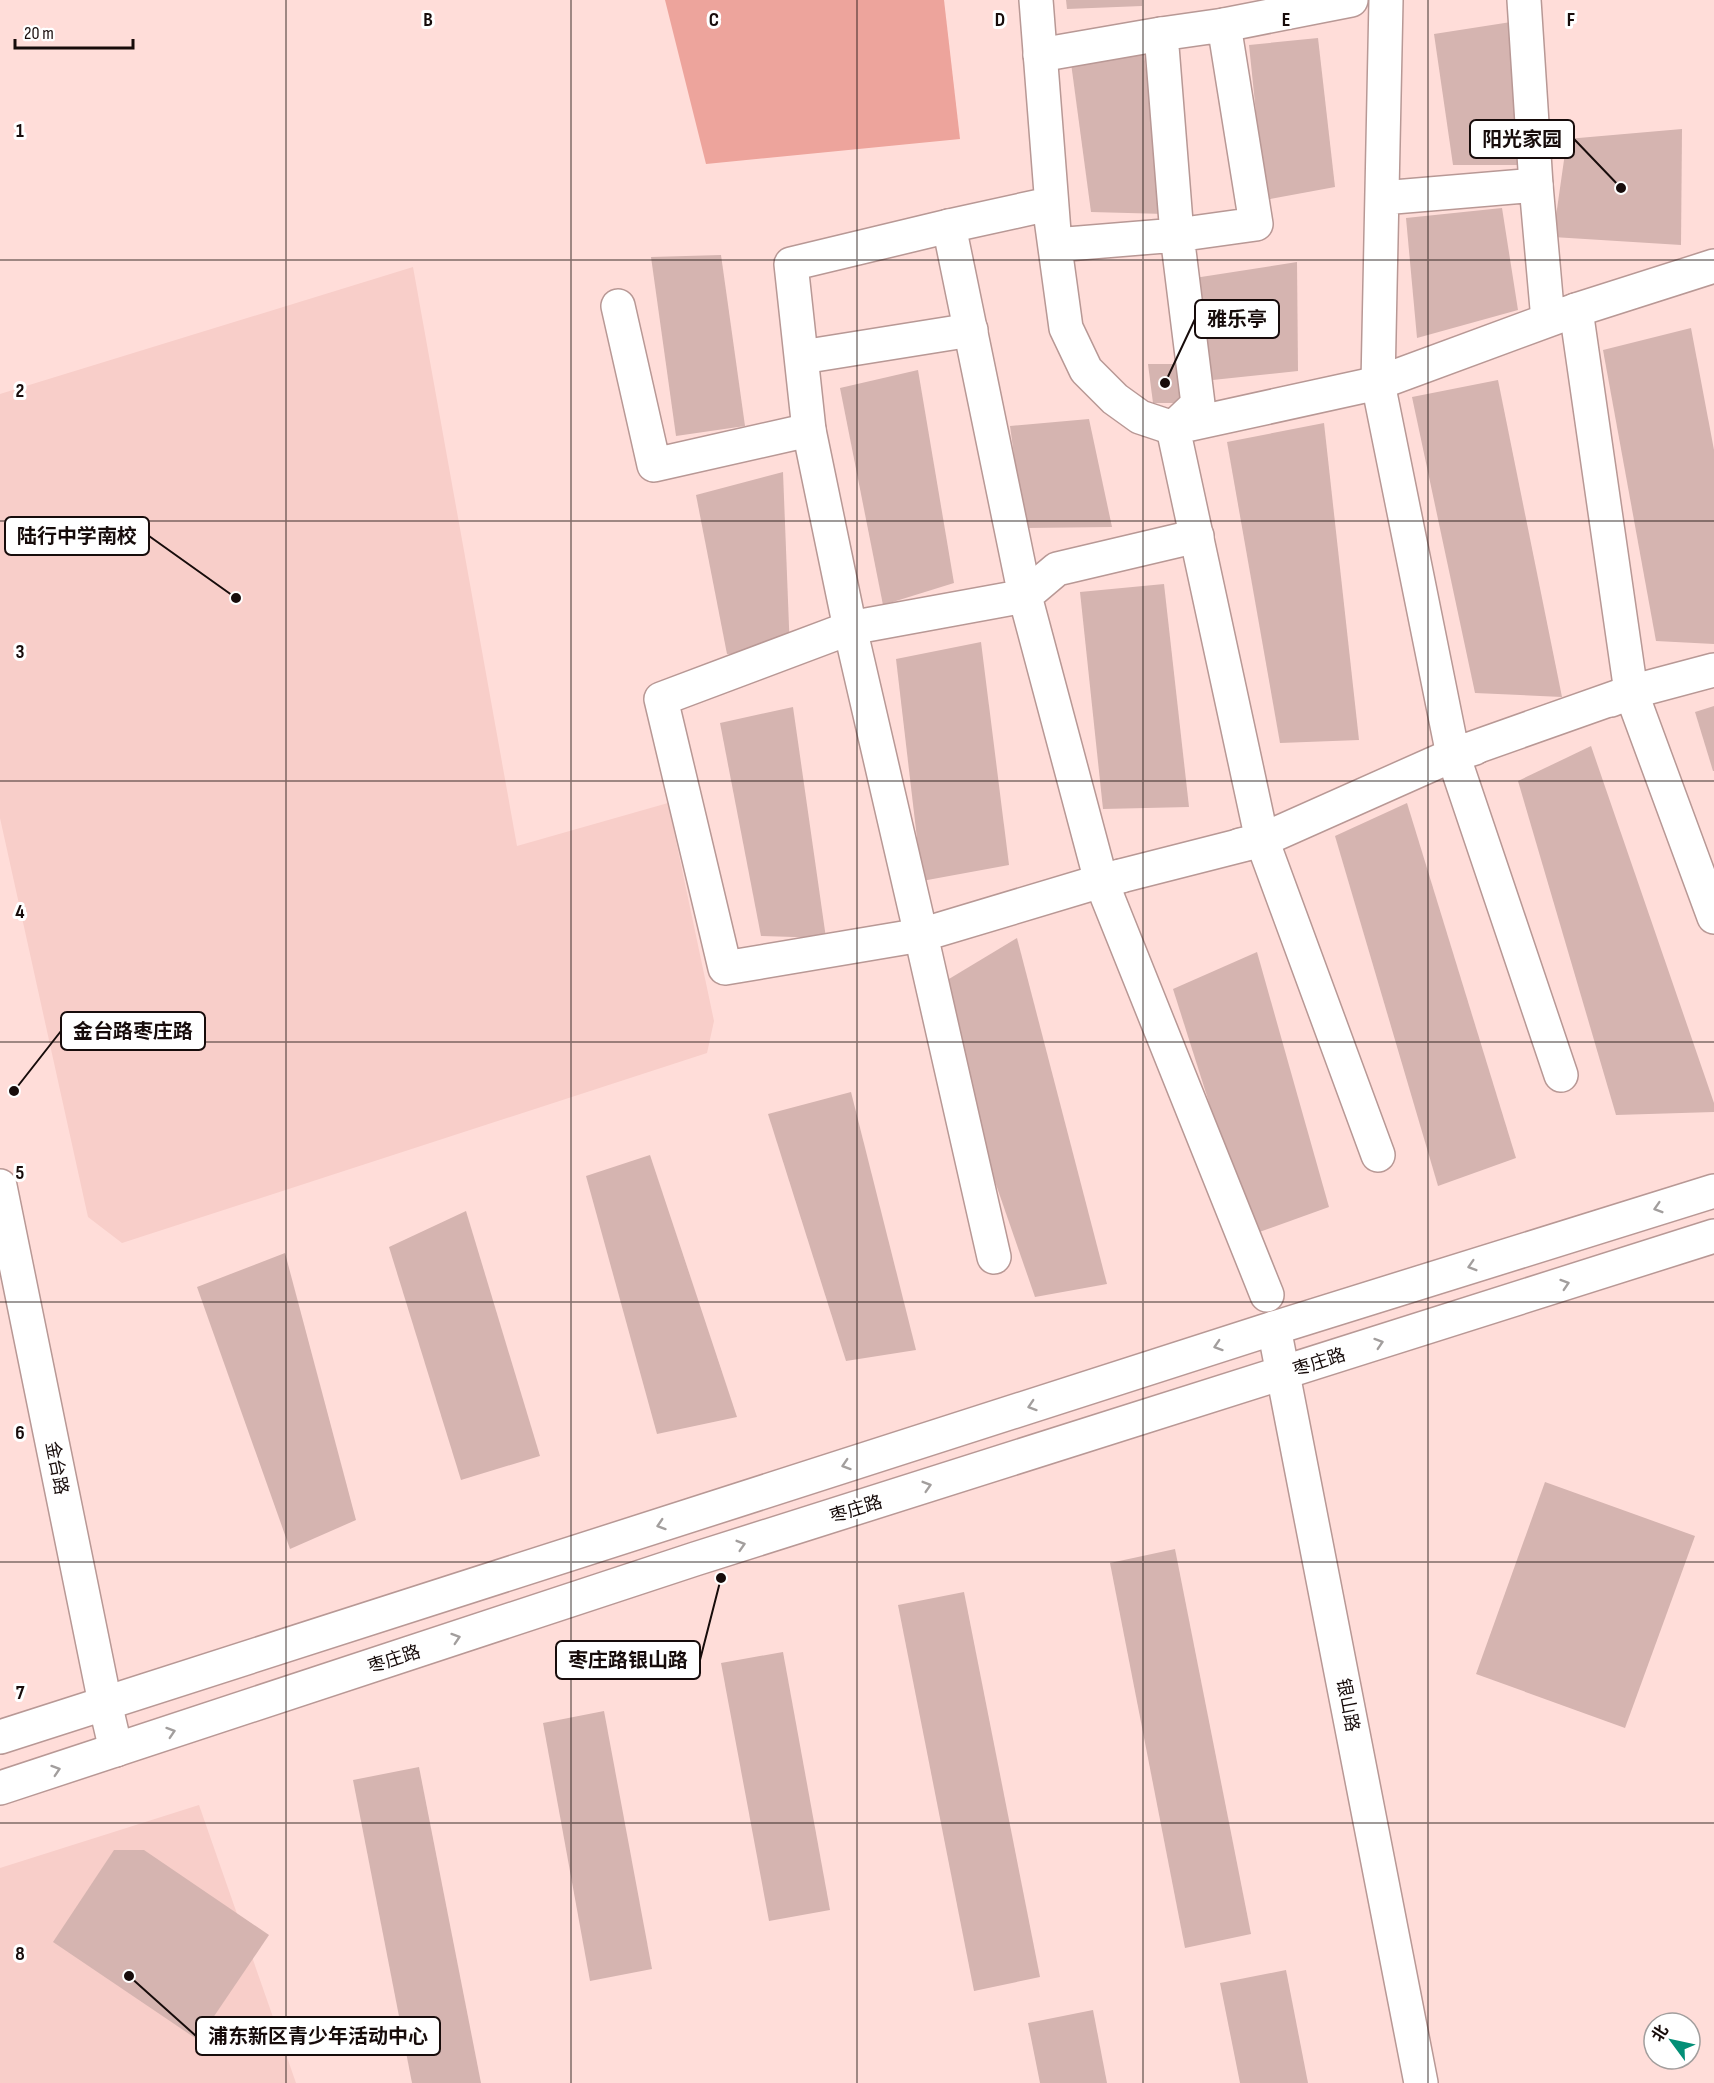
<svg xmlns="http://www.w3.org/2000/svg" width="1714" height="2083" font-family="'Sofia Sans Condensed','Noto Sans SC',sans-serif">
<rect width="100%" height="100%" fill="#ffddd9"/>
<g fill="#f8cec9">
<polygon points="413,267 517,846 668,803 714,1021 707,1053 122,1243 88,1217 0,818 0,394"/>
<polygon points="199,1805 296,2083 0,2083 0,1868"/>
</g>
<polygon fill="#eda49c" points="665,0 944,0 960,139 706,164"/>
<g fill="#d5b4b0">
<polygon points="1066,0 1142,0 1142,6 1067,9"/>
<polygon points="1511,22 1523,165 1453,165 1434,34"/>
<polygon points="1318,38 1335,187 1265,200 1249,45"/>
<polygon points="1144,54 1165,214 1091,212 1071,63"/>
<polygon points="1682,129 1681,245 1553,237 1567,139"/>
<polygon points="1502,208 1518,310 1417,338 1406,218"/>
<polygon points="721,255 745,426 676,436 651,257"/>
<polygon points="1297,262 1298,371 1203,381 1188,279"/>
<polygon points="1691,328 1714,450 1714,644 1656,641 1603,350"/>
<polygon points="1148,364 1177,364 1181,403 1153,403"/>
<polygon points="918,370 954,583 883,605 840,388"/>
<polygon points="1498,380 1562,697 1475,693 1412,397"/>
<polygon points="1089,419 1112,527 1024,528 1010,426"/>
<polygon points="1324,423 1359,740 1280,743 1227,442"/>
<polygon points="783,472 790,652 727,654 696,495"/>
<polygon points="1164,584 1189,807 1103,809 1080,592"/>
<polygon points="981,642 1009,865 922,881 896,659"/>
<polygon points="1714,706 1714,771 1713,771 1695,712"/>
<polygon points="793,707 826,938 761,936 720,723"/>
<polygon points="1591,746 1714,1103 1714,1112 1616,1115 1518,781"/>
<polygon points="1407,803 1516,1158 1438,1186 1335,836"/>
<polygon points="1017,938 1107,1284 1035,1297 929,991"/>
<polygon points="1257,952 1329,1207 1251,1235 1173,989"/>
<polygon points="851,1092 916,1350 846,1361 768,1114"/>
<polygon points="650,1155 737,1417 657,1434 586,1176"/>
<polygon points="466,1211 540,1456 461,1480 389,1247"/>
<polygon points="285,1253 356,1520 290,1549 197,1287"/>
<polygon points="1545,1482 1695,1536 1625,1728 1476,1674"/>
<polygon points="1175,1549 1251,1934 1185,1948 1110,1563"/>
<polygon points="964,1592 1040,1977 974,1991 898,1605"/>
<polygon points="783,1652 830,1910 769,1921 721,1663"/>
<polygon points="604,1711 652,1969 590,1981 543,1723"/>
<polygon points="419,1767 481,2083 412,2083 353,1780"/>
<polygon points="114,1850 144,1850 269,1935 198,2040 53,1942"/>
<polygon points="1286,1970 1308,2083 1240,2083 1220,1983"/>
<polygon points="1093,2010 1107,2083 1040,2083 1028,2023"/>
</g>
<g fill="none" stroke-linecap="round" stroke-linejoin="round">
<g stroke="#b89895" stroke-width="36">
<g id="street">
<polyline points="1524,0 1536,185"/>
<polyline points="1224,25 1351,0"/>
<polyline points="1040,55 1161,34"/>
<polyline points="1382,198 1536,185 1548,320 1576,310 1378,383 1386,0"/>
<polyline points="618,306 654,465 809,430 850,628 661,699 725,968 921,935 850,628 1025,596 949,226"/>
<polyline points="802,357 971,330"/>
<polyline points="809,430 791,264 949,226 1049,204 1066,328 1086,370 1115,399 1140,417 1173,428 1198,404 1177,235 1161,34 1224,25 1256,224 1177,235 1055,245 1036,0"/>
<polyline points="1631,692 1714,670"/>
<polyline points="1611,700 1631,692 1714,917"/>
<polyline points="1453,755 1561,1075"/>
<polyline points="1262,840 1453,755 1475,748"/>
<polyline points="1240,845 1262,840 1378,1155"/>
<polyline points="1121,876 1101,881 1267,1295"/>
<polyline points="1101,881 1025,596 1057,569 1197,536"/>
<polyline points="994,1257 921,935 1101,881 1262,840 1173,428 1378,383 1453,755 1631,692 1576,310 1714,266"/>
<polyline points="1274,1328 1283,1374"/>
<polyline points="105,1703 116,1750"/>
</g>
</g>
<g stroke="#b89895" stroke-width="36">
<g id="secondary">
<polyline points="0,1186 105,1703"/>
<polyline points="1283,1374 1421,2083"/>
<polyline points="0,1737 1274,1328 1714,1191"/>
<polyline points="0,1788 695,1559 1714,1236"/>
</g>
</g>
<use href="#street" stroke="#fff" stroke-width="33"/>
<use href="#secondary" stroke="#fff" stroke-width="33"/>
</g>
<defs><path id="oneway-chevron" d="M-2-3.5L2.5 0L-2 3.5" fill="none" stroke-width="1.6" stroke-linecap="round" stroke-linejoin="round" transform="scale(1.5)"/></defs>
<g stroke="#a29e9d">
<use href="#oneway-chevron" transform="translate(1658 1208) rotate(163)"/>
<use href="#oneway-chevron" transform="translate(1472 1266) rotate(163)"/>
<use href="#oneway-chevron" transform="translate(1565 1284) rotate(-18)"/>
<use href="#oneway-chevron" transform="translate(1379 1343) rotate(-18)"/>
<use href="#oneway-chevron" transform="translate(1218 1346) rotate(162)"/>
<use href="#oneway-chevron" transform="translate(1032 1406) rotate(162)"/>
<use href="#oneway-chevron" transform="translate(846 1465) rotate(162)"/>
<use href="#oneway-chevron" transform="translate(927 1486) rotate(-17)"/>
<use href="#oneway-chevron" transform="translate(661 1525) rotate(162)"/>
<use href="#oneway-chevron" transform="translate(741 1545) rotate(-17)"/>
<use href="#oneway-chevron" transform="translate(456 1638) rotate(-18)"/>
<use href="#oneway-chevron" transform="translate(171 1732) rotate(-18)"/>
<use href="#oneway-chevron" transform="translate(56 1770) rotate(-18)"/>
</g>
<path fill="none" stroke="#170c0b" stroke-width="1.5" stroke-opacity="0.55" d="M286,0V2083M571,0V2083M857,0V2083M1143,0V2083M1428,0V2083M0,260H1714M0,521H1714M0,781H1714M0,1042H1714M0,1302H1714M0,1562H1714M0,1823H1714"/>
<g text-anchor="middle" stroke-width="6" stroke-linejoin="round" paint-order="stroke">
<g font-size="18" fill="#170c0b" stroke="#fff">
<text transform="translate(1319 1362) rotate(-18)" y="6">枣庄路</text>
<text transform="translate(57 1468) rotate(79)" y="6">金台路</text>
<text transform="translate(856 1509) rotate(-17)" y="6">枣庄路</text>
<text transform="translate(394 1659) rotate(-18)" y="6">枣庄路</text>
<text transform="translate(1348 1705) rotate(79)" y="6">银山路</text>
</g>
</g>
<g font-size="20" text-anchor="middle" font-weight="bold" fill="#170c0b" stroke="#fff" stroke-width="6" stroke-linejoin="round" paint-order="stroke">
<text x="428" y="26">B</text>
<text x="714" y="26">C</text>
<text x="1000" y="26">D</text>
<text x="1286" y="26">E</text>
<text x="1571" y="26">F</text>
<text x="20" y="137">1</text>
<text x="20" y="397">2</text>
<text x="20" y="658">3</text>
<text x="20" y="918">4</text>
<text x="20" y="1179">5</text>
<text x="20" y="1439">6</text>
<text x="20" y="1699">7</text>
<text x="20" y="1960">8</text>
</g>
<path fill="none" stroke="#170c0b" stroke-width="2" d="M1621 188L1574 139M1165 383L1195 319M236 598L149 536M14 1091L61 1031M721 1578L700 1660M129 1976L196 2036"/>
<g fill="#170c0b" stroke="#fff" stroke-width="2">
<circle cx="1621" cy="188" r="6"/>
<circle cx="1165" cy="383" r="6"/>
<circle cx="236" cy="598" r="6"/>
<circle cx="14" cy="1091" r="6"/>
<circle cx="721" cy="1578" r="6"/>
<circle cx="129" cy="1976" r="6"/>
</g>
<g fill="#fff" stroke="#170c0b" stroke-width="2">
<rect x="1470" y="120" width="104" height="38" rx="6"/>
<rect x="1195" y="300" width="84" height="38" rx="6"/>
<rect x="5" y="517" width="144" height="38" rx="6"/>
<rect x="61" y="1012" width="144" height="38" rx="6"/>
<rect x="556" y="1641" width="144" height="38" rx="6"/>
<rect x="196" y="2017" width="244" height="38" rx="6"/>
</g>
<g font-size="20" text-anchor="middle" font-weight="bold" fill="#170c0b">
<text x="1522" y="146">阳光家园</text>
<text x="1237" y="326">雅乐亭</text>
<text x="77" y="543">陆行中学南校</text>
<text x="133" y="1038">金台路枣庄路</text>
<text x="628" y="1667">枣庄路银山路</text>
<text x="318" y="2043">浦东新区青少年活动中心</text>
</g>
<g transform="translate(1672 2041) rotate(303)"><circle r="28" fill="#ffffff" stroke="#a29e9d" stroke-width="1.5"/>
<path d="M0-4.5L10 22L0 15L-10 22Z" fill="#038f77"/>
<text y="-9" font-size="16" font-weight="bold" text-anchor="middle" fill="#170c0b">北</text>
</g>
<path d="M15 39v9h118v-9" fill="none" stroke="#170c0b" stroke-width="3"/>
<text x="24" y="39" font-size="18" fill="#170c0b" stroke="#ffffff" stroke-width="4.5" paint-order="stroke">20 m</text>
</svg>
